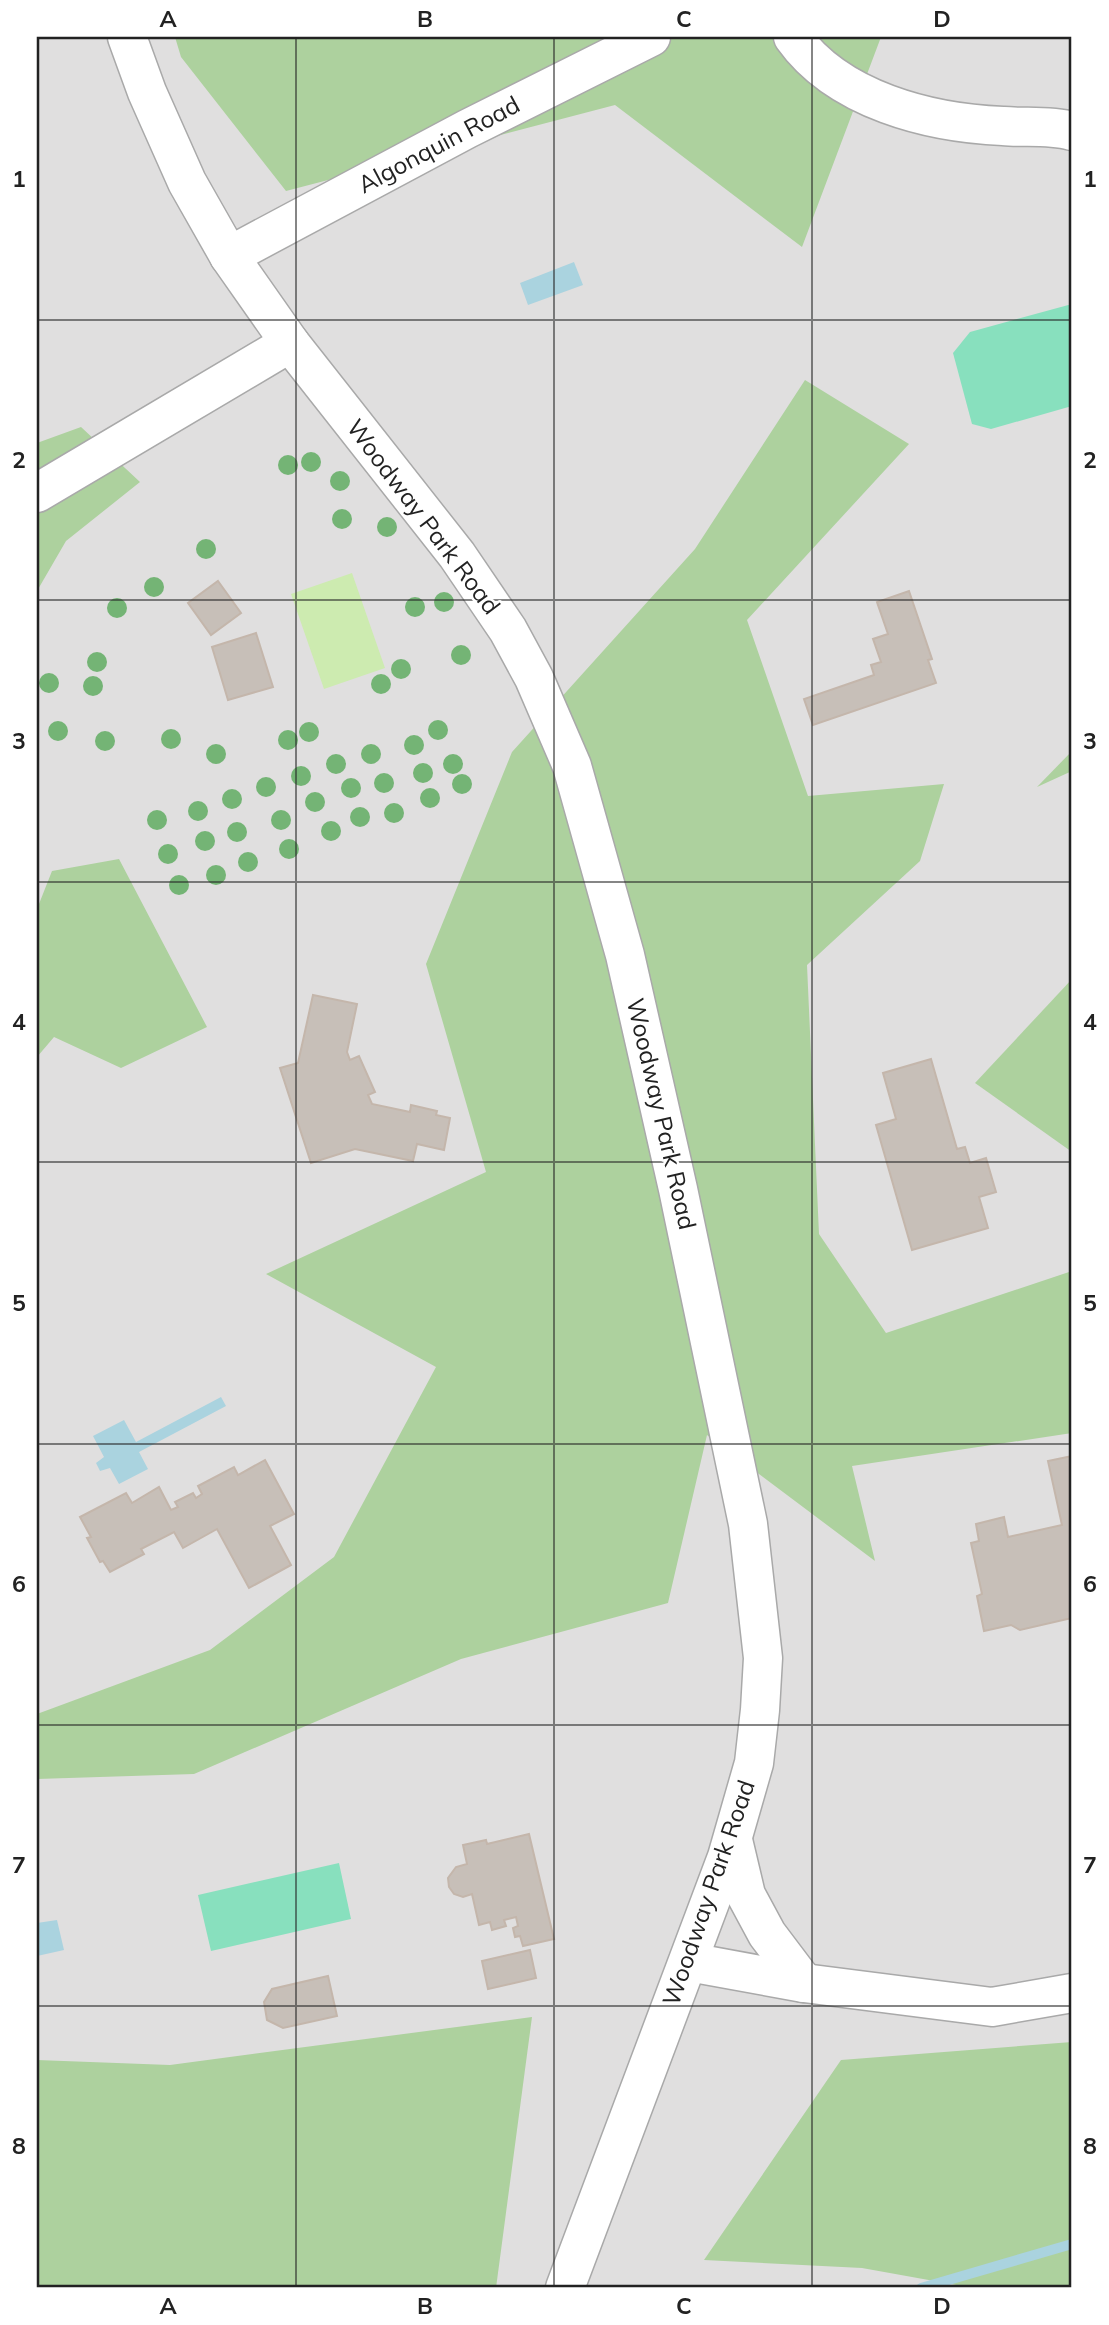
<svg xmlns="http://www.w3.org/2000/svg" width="1109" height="2325" font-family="Mulish,sans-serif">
<rect width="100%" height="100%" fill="#f2efe9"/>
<rect fill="#e0dfdf" x="37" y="37" width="1035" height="2251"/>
<polygon fill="#cdebb0" points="352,573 385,668 324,689 291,594"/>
<g fill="#add19e">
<polygon points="175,37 881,37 802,247 615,105 286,191 181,57"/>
<polygon points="805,380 909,444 747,620 808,796 944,784 920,861 807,965 819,1234 886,1333 1072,1271 1072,1433 852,1466 875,1561 707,1435 668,1603 461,1659 194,1774 37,1779 37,1714 210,1650 334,1557 436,1367 266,1274 486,1172 426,964 512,752 695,549"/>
<polygon points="81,427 140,482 66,541 37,591 37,443"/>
<polygon points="1072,751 1072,771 1037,787"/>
<polygon points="119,859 207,1027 121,1068 54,1037 37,1057 37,909 52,871"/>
<polygon points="1072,979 1072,1152 975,1083"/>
<polygon points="532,2017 496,2288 37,2288 37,2060 170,2065"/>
<polygon points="1072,2042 1072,2288 973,2288 862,2268 704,2260 841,2060"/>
</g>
<g fill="#88e0be">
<polygon points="1072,304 1072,406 991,429 972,424 953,353 970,332"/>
<polygon points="339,1863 351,1919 211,1951 198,1895"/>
</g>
<g fill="#aad3df">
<polygon points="574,262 583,285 528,305 520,283"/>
<polygon points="221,1397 226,1406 139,1452 148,1469 119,1484 110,1468 100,1471 96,1463 104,1457 93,1436 124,1420 136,1442"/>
<polygon points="57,1920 64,1950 37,1956 37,1923"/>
</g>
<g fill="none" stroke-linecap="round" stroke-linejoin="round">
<polyline stroke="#aad3df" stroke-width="10" points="921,2288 1072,2244"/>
</g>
<g fill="#c7bfb8" stroke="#c4b6ab" stroke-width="2">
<polygon points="218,581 241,613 211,635 188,603"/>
<polygon points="909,591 932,659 928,660 936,683 813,725 804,699 874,675 871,665 881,662 873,639 888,634 877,602"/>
<polygon points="256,633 273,687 228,700 212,647"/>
<polygon points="313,995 357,1004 347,1052 350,1060 359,1056 375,1092 368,1095 372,1104 410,1112 411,1105 437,1111 436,1115 450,1118 444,1150 417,1144 413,1161 355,1149 311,1163 280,1068 298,1063"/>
<polygon points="931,1059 957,1149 965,1147 970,1163 986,1158 996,1192 979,1197 988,1228 912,1250 876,1125 896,1119 883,1073"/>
<polygon points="1072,1456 1072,1618 1020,1630 1011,1625 984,1631 977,1596 982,1594 971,1543 979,1541 976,1524 1004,1517 1008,1537 1062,1525 1048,1461"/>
<polygon points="265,1460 294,1514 270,1526 291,1565 249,1588 217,1529 183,1548 174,1532 141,1549 144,1554 110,1572 103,1561 100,1562 87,1538 91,1537 80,1517 126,1493 132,1503 159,1487 171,1510 178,1507 175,1502 193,1493 196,1498 202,1494 198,1486 234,1467 238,1475"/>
<polygon points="529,1834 554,1939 523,1946 520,1936 515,1937 513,1928 518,1926 516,1917 504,1920 506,1926 492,1930 490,1922 479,1925 472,1894 463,1897 454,1894 449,1887 448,1878 456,1867 467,1864 463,1845 486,1840 487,1844"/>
<polygon points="530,1950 536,1978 488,1989 482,1961"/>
<polygon points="328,1976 337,2016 283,2028 267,2020 264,2002 272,1989"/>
</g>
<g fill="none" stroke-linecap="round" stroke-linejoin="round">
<g stroke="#a9a9a9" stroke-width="41">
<g id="minor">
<polyline points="127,37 147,92 187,182 229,256 290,343 457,555 508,630 534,678 572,766 625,955 678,1189 748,1524 763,1658 760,1710 754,1763 727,1857 565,2288"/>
<path d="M793,37C838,100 929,123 1003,126C1026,128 1049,125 1072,131"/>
<polyline points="229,256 467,129 651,37"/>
<polyline points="37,493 290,343"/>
<polyline points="733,1840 746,1895 767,1934 804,1983"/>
<polyline points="689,1962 804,1983 992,2007 1072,1993"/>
</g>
</g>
<use href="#minor" stroke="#fff" stroke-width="38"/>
</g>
<g fill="#74b475">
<circle cx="311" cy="462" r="10"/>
<circle cx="288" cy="465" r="10"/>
<circle cx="340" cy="481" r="10"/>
<circle cx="342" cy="519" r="10"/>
<circle cx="387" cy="527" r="10"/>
<circle cx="206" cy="549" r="10"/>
<circle cx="154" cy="587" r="10"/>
<circle cx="444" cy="602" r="10"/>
<circle cx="415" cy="607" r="10"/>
<circle cx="117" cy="608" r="10"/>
<circle cx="461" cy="655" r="10"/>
<circle cx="97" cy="662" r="10"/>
<circle cx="401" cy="669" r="10"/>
<circle cx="49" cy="683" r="10"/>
<circle cx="381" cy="684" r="10"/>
<circle cx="93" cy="686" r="10"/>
<circle cx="438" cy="730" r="10"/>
<circle cx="58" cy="731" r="10"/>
<circle cx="309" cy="732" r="10"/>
<circle cx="171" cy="739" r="10"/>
<circle cx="288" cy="740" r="10"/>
<circle cx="105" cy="741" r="10"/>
<circle cx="414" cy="745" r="10"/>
<circle cx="216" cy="754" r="10"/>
<circle cx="371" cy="754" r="10"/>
<circle cx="336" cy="764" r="10"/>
<circle cx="453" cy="764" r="10"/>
<circle cx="423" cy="773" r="10"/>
<circle cx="301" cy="776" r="10"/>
<circle cx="384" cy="783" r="10"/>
<circle cx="462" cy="784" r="10"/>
<circle cx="266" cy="787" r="10"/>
<circle cx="351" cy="788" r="10"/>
<circle cx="430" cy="798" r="10"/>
<circle cx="232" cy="799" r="10"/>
<circle cx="315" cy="802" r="10"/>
<circle cx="198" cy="811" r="10"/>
<circle cx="394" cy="813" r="10"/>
<circle cx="360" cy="817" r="10"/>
<circle cx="157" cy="820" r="10"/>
<circle cx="281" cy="820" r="10"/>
<circle cx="331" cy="831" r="10"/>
<circle cx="237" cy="832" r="10"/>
<circle cx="205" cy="841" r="10"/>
<circle cx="289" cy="849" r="10"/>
<circle cx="168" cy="854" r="10"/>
<circle cx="248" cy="862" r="10"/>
<circle cx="216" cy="875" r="10"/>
<circle cx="179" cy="885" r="10"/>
</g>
<path fill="none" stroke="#222" stroke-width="2" stroke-opacity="0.55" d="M296,37V2288M554,37V2288M812,37V2288M37,320H1072M37,600H1072M37,882H1072M37,1162H1072M37,1444H1072M37,1725H1072M37,2006H1072"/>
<g text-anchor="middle" stroke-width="5" stroke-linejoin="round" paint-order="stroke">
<g font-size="24" fill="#222" stroke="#fff">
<text transform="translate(439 145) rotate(-28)" y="8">Algonquin Road</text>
<text transform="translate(423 517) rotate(53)" y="8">Woodway Park Road</text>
<text transform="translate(661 1114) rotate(77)" y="8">Woodway Park Road</text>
<text transform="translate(709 1893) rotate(-71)" y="8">Woodway Park Road</text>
</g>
</g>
<rect width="1109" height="2325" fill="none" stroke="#ffffff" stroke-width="77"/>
<rect x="38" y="38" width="1032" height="2248" fill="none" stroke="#222" stroke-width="2.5"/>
<g font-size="23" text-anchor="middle" font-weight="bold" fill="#222">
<text x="168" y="27">A</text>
<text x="425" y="27">B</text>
<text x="684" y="27">C</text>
<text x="942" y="27">D</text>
<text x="19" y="187">1</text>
<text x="1090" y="187">1</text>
<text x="19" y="468">2</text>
<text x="1090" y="468">2</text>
<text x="19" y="749">3</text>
<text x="1090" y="749">3</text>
<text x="19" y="1030">4</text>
<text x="1090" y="1030">4</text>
<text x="19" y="1311">5</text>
<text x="1090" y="1311">5</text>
<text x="19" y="1592">6</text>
<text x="1090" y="1592">6</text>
<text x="19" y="1873">7</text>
<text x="1090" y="1873">7</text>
<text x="19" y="2154">8</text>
<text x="1090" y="2154">8</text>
<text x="168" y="2314">A</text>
<text x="425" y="2314">B</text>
<text x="684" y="2314">C</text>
<text x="942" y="2314">D</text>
</g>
</svg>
